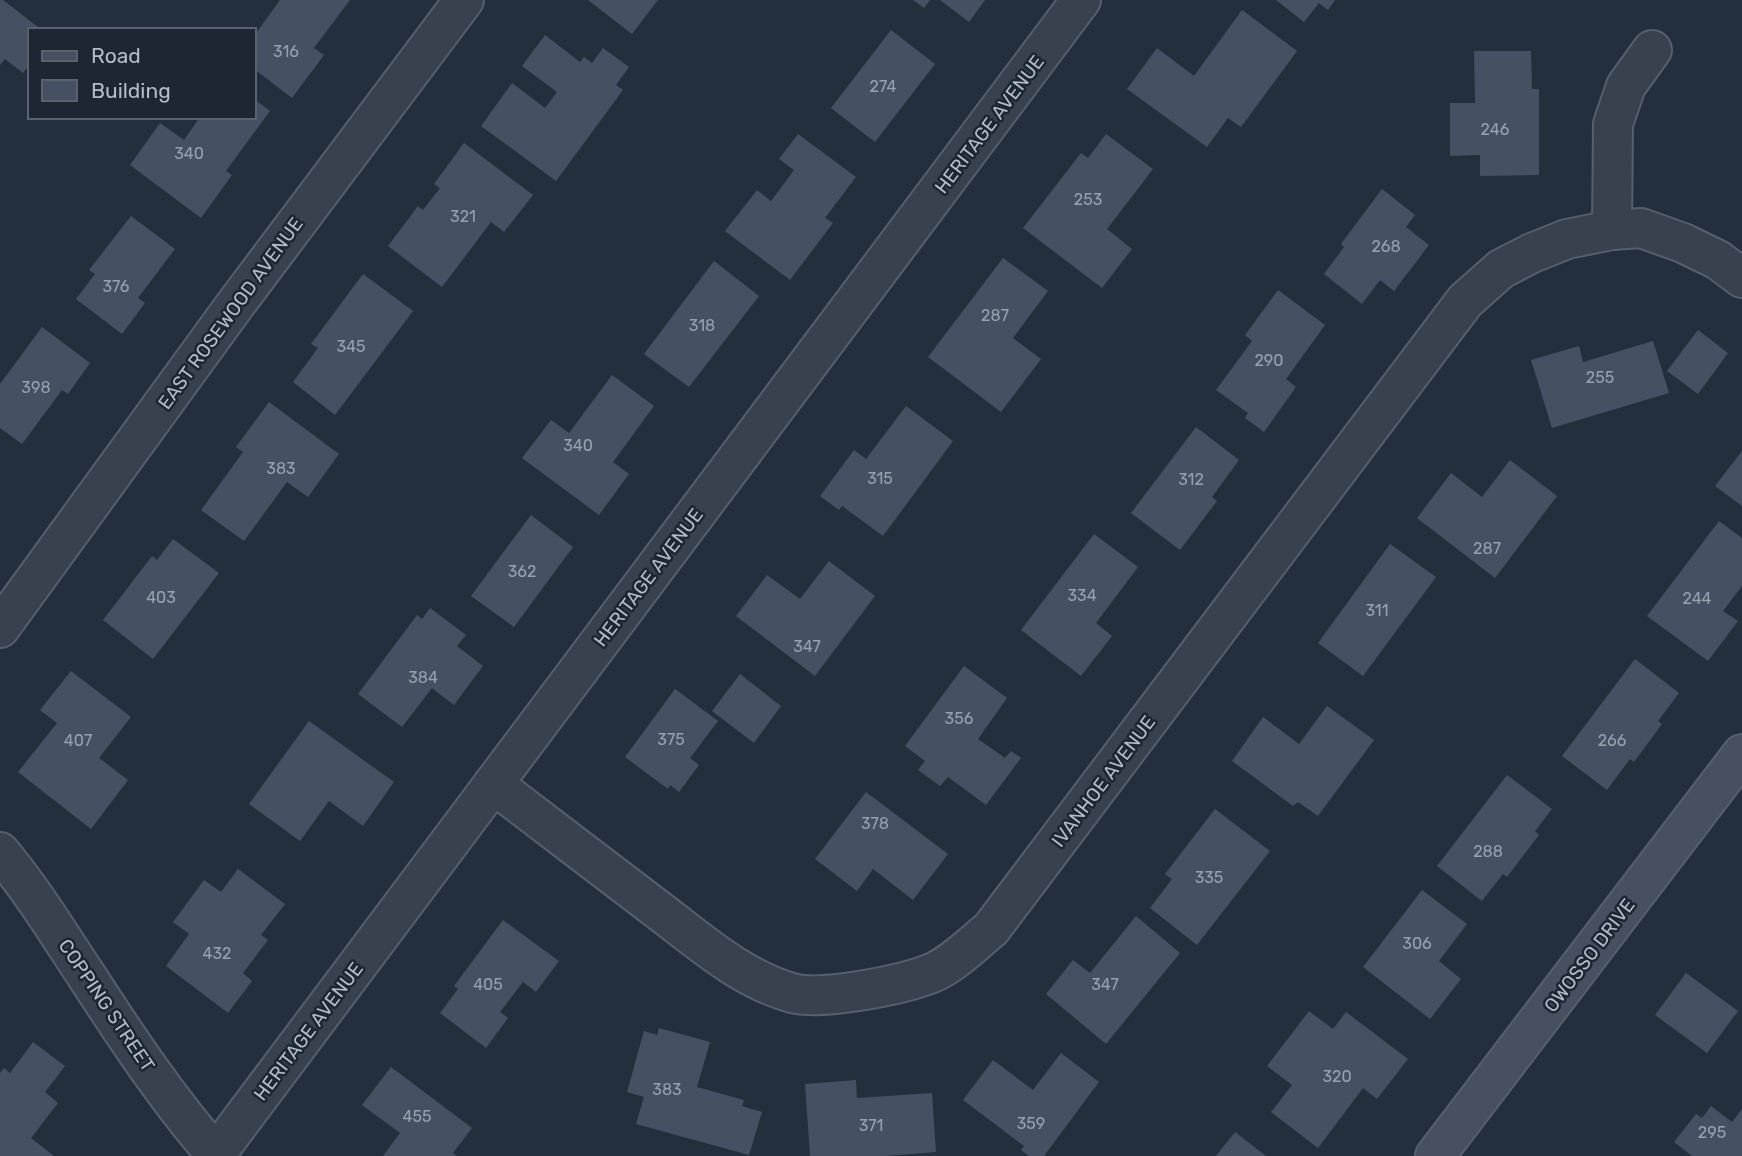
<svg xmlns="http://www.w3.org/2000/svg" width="1742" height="1156" font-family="Rubik,sans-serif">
<rect width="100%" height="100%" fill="#242f3e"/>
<g fill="#455162">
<polygon points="0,0 3,0 42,30 30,30 30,65 23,73 5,59 0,65"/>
<polygon points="280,0 350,0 314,48 324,55 292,98 254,69 254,36"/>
<polygon points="588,0 658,0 632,34"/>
<polygon points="913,0 930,0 924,8"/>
<polygon points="940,0 985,0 969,22"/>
<polygon points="1276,0 1335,0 1328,10 1319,3 1304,22"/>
<polygon points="1242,10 1297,51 1241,127 1228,118 1207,147 1127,89 1157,48 1194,76"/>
<polygon points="891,30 935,64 875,142 831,108"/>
<polygon points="545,35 580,62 584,57 592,63 603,48 629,67 616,85 623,90 556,181 481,126 512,83 545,108 557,92 522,66"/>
<polygon points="1474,51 1531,51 1532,89 1539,89 1539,175 1480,176 1480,155 1450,156 1450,103 1475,103"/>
<polygon points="254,99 270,111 226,171 232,175 201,218 130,165 160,123 184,140 200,117 254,117"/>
<polygon points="798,134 856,177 825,218 833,223 790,280 725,231 757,190 771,201 794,170 779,159"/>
<polygon points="1106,134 1153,169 1107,229 1132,249 1102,288 1023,228 1081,153 1088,158"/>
<polygon points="464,143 533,195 504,232 491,222 442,287 388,246 418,206 423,210 440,188 434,184"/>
<polygon points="1382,189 1415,215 1406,227 1429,245 1394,291 1380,280 1362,304 1324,274 1344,247 1341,244"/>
<polygon points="131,216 175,249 138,298 145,303 122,334 76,299 95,274 89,270"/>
<polygon points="1003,258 1048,291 1013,338 1041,359 1001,412 928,357"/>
<polygon points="714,261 759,296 689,387 644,354"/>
<polygon points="363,274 413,311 335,415 293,382 318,348 311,344"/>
<polygon points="1278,290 1325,325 1286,379 1296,387 1264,432 1245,418 1248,413 1216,390 1252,341 1245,335"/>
<polygon points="42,327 90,363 68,394 62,390 22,444 0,428 0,384"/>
<polygon points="1698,330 1728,353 1698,394 1667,371"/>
<polygon points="1653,341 1669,393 1552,428 1531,360 1579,346 1583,362"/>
<polygon points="612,375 654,406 613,462 629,474 599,515 522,458 551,420 569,433"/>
<polygon points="269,402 339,454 308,497 287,482 244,541 201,510 243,452 236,447"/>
<polygon points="906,406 953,441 883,536 842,506 839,510 820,496 854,450 866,459"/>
<polygon points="1196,427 1239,460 1212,497 1217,501 1180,550 1131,513"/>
<polygon points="1742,451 1742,506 1715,486"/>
<polygon points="1510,460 1557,496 1495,578 1417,518 1451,473 1482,497"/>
<polygon points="531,515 573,547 514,627 471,596"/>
<polygon points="1719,521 1742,538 1742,586 1723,611 1738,621 1708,661 1647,616"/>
<polygon points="1094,534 1138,567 1096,623 1112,636 1081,676 1021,630"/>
<polygon points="173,539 219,573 153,659 103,620 152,556 157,560"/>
<polygon points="1390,544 1436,577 1363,676 1318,643"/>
<polygon points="829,561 875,596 815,676 736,616 767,575 800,599"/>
<polygon points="430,608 466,635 457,646 483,666 454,705 432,688 402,727 358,694 417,615 422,619"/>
<polygon points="1635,659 1679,693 1658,721 1662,724 1634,762 1630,759 1607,790 1562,756"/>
<polygon points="964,666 1007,698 978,739 1005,758 1011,751 1021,758 986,805 948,777 940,786 918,770 925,761 905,746"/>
<polygon points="71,671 131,717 99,758 128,780 91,829 18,772 57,723 40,710"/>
<polygon points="740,674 781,706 754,743 712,711"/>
<polygon points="675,689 718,721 690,758 699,765 679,792 670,785 668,789 625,757"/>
<polygon points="1327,706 1374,740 1318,816 1298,802 1293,806 1232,761 1263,717 1299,744"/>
<polygon points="309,721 394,782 363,826 329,801 300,841 249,804"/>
<polygon points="1507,775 1552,809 1535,831 1539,835 1507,877 1503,874 1482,901 1437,866"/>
<polygon points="866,792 948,854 913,900 873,869 857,891 815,859"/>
<polygon points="1215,809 1270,851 1197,945 1150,908 1172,879 1165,874"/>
<polygon points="238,869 285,904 261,935 268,940 243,973 252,981 228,1013 166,966 189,934 173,922 204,880 221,892"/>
<polygon points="1422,890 1467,924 1439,961 1461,979 1430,1019 1363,967"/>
<polygon points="1136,916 1180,953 1106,1044 1046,994 1073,960 1090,973"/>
<polygon points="503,920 559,961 536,992 523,982 500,1012 508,1018 486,1048 440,1013 458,989 454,986"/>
<polygon points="1686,973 1738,1011 1707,1053 1655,1015"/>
<polygon points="1309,1011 1333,1029 1346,1012 1408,1059 1377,1099 1363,1088 1318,1148 1271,1112 1292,1085 1267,1066"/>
<polygon points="659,1028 710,1042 697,1087 744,1100 742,1106 762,1112 749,1155 636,1124 644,1097 627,1092 644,1031 657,1035"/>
<polygon points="33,1042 65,1066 45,1092 58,1103 31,1138 54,1156 0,1156 0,1073 4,1068 10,1073"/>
<polygon points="1061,1053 1099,1082 1044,1156 1029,1156 1021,1150 1024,1146 963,1100 993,1060 1033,1090"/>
<polygon points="391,1067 472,1128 453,1153 457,1156 383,1156 400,1133 362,1105"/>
<polygon points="856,1080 857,1098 932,1093 936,1152 886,1156 810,1156 805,1084"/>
<polygon points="1711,1106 1732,1122 1742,1109 1742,1156 1692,1156 1674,1142 1696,1114 1702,1118"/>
<polygon points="1235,1132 1266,1156 1216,1156"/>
</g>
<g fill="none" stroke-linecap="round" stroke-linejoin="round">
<g stroke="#565f6c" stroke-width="42">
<g id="street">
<polyline points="1612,230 1613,124 1626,86 1652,50"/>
<polyline points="0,628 235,305 464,0"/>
<path d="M493,784C546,825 600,865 653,906C696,938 739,978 792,993C822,1001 902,985 932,973C953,964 974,943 991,929L1465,301L1501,269L1532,253L1567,239L1612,230L1641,228L1683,243L1718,260L1742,278"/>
<path d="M0,852C32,890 58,933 86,975C126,1037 168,1100 217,1156"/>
<polyline points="216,1154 1081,0"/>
</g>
</g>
<g stroke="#565f6c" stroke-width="42">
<polyline id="secondary" points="1435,1156 1742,754"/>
</g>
<use href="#street" stroke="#38414e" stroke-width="38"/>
<use href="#secondary" stroke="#465061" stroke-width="38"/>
</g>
<g text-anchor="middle" stroke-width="5" stroke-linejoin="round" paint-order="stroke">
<g font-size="16" fill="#98a1af">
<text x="286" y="57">316</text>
<text x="883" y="92">274</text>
<text x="1495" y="135">246</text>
<text x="189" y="159">340</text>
<text x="1088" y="205">253</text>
<text x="463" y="222">321</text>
<text x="1386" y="252">268</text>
<text x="116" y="292">376</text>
<text x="995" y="321">287</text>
<text x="702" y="331">318</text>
<text x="351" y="352">345</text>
<text x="1269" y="366">290</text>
<text x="1600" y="383">255</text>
<text x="36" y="393">398</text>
<text x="578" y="451">340</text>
<text x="281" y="474">383</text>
<text x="880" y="484">315</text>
<text x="1191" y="485">312</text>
<text x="1487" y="554">287</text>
<text x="522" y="577">362</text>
<text x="1082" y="601">334</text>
<text x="161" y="603">403</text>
<text x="1697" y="604">244</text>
<text x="1377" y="616">311</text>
<text x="807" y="652">347</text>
<text x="423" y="683">384</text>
<text x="959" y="724">356</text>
<text x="671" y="745">375</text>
<text x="78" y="746">407</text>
<text x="1612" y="746">266</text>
<text x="875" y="829">378</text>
<text x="1488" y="857">288</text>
<text x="1209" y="883">335</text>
<text x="1417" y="949">306</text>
<text x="217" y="959">432</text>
<text x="488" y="990">405</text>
<text x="1105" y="990">347</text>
<text x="1337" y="1082">320</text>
<text x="667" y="1095">383</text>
<text x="417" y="1122">455</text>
<text x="1031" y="1129">359</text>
<text x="871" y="1131">371</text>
<text x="1712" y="1138">295</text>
</g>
<g font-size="19" fill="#b4bcc9" stroke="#1d2633">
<text transform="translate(989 124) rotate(-53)" y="7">HERITAGE AVENUE</text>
<text transform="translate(230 313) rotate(-54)" y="7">EAST ROSEWOOD AVENUE</text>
<text transform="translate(648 577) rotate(-53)" y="7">HERITAGE AVENUE</text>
<text transform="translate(1103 781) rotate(-53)" y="7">IVANHOE AVENUE</text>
<text transform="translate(1589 955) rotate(-53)" y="7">OWOSSO DRIVE</text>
<text transform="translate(107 1005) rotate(56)" y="7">COPPING STREET</text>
<text transform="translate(308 1031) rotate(-53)" y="7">HERITAGE AVENUE</text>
</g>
</g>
<rect x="28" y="28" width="228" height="91" fill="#1d2633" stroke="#59626f" stroke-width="2"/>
<rect x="42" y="51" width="35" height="10" fill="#465061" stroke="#59626f" stroke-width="2"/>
<text x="91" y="63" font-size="21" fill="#b4bcc9">Road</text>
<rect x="42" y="80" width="35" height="21" fill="#455162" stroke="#59626f" stroke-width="2"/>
<text x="91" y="98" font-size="21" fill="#b4bcc9">Building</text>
</svg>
